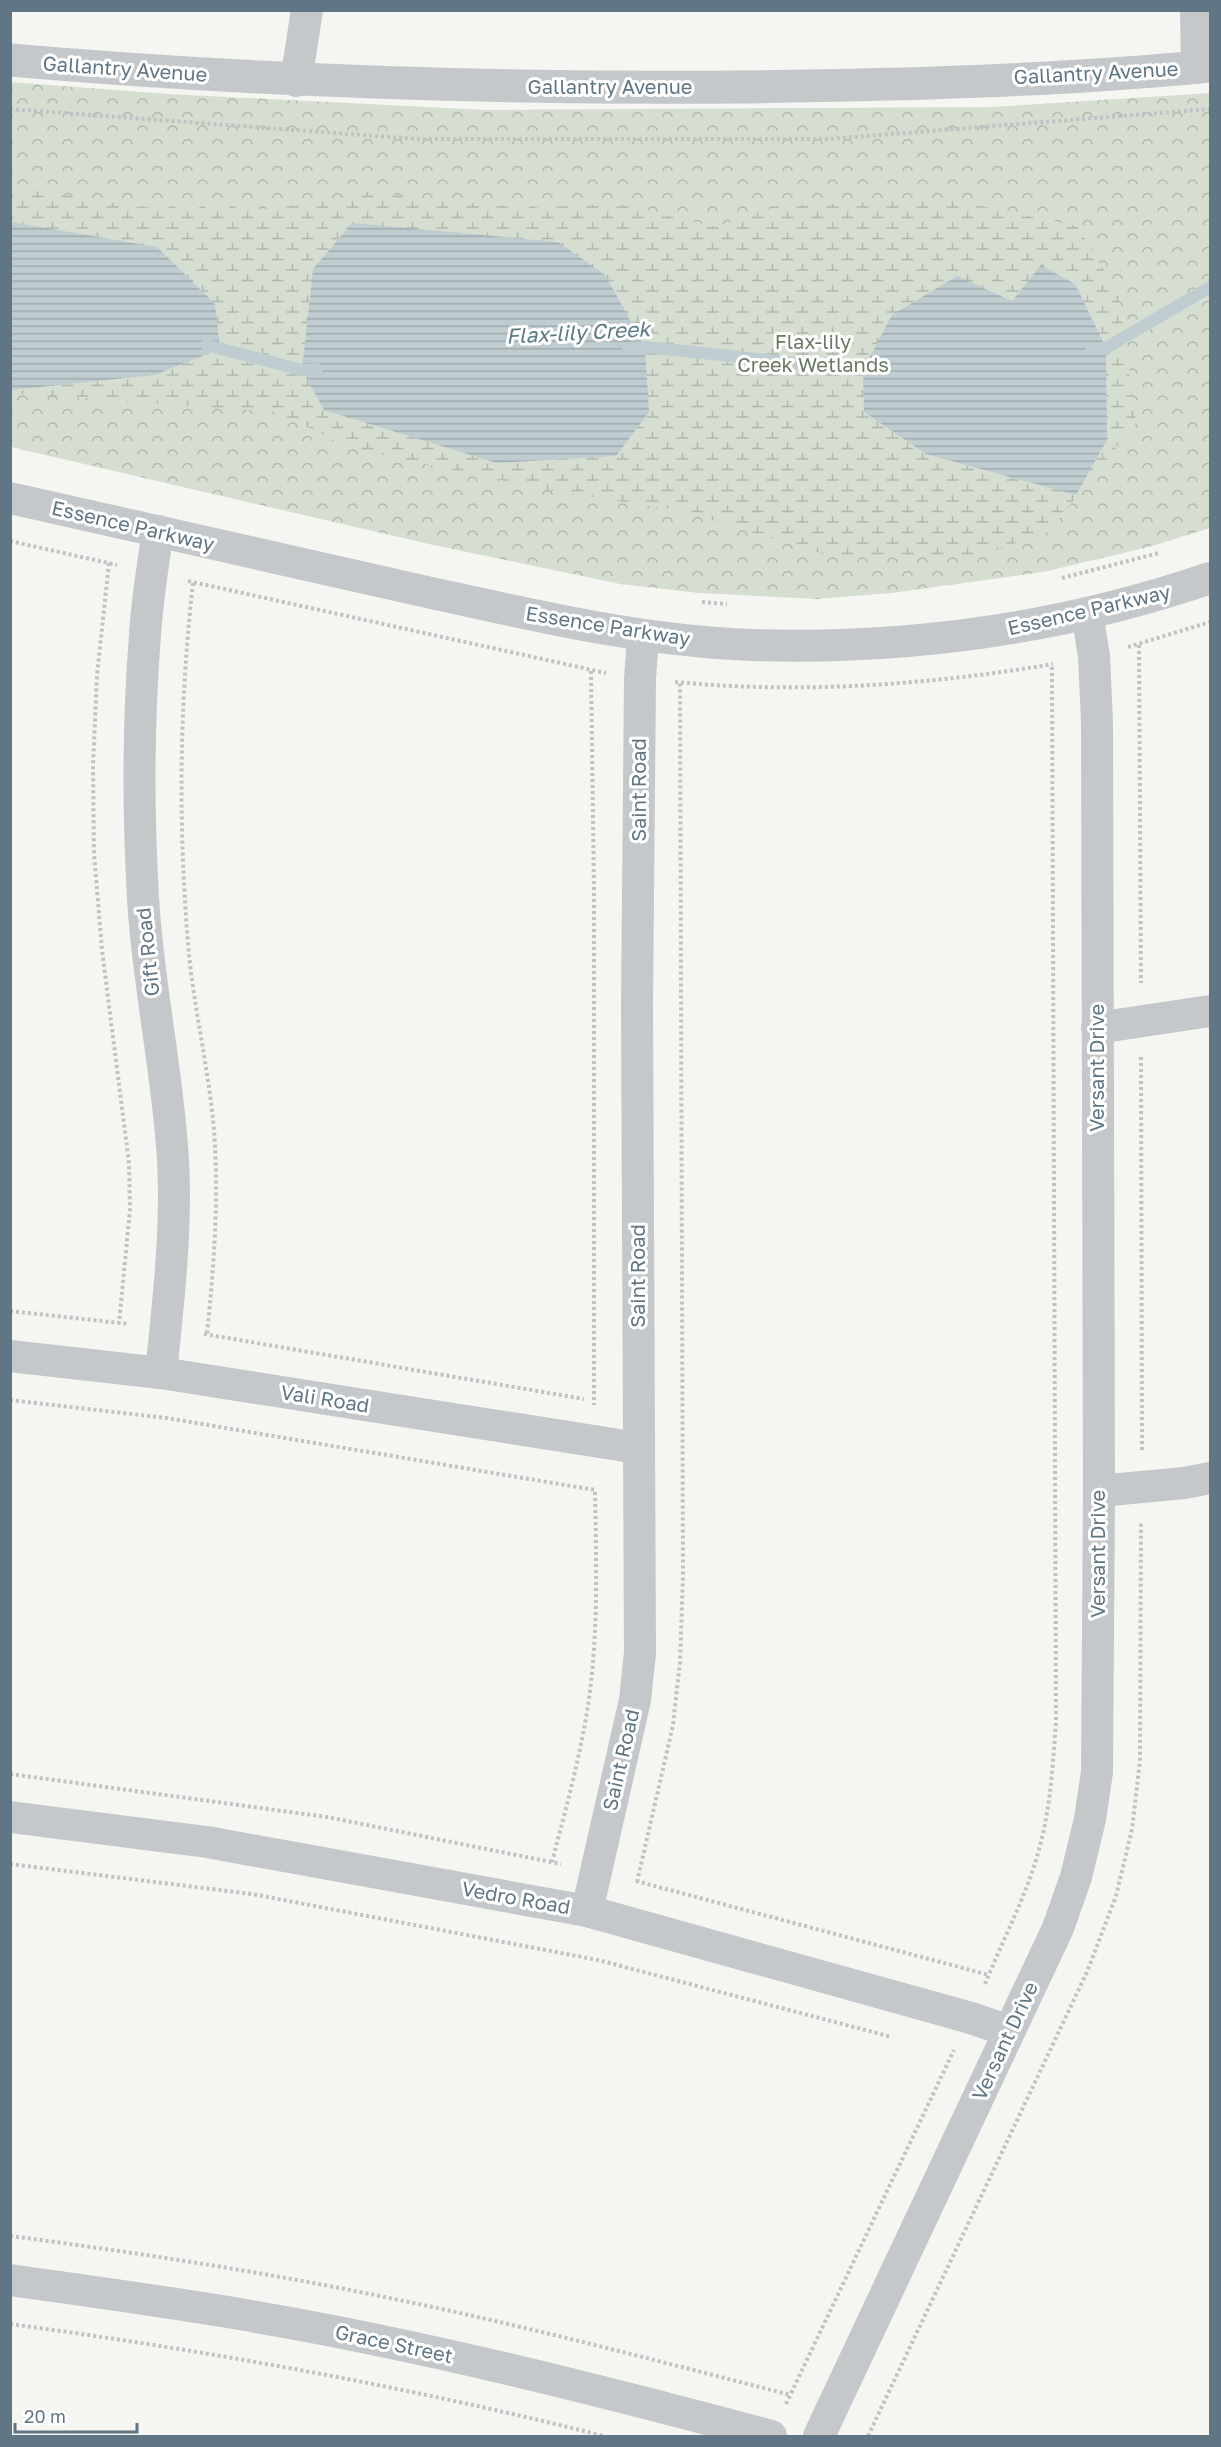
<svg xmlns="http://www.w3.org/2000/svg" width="1221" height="2447" font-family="'Golos Text',sans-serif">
<defs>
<pattern id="forest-crowns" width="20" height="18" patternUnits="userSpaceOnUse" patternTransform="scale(1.5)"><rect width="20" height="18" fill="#d6ded1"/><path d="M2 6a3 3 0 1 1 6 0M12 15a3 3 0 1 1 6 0" fill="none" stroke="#b1b9af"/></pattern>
<pattern id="wetland-marsh" width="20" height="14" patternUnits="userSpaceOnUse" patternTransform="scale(1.5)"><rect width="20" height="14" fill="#d6ded1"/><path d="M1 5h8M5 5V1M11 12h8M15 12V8" fill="none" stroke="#b1b9af"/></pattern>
<pattern id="water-rules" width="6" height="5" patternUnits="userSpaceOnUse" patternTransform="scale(1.5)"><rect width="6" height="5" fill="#bfccd0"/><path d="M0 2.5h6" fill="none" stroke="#9faaae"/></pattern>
</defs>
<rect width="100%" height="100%" fill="#f5f5f1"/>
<polygon fill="url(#forest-crowns)" points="10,82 168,94 486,110 993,107 1210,93 1210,528 1149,547 1043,572 892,593 817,599 699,593 620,584 424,543 11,447"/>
<polygon fill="url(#wetland-marsh)" points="10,187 140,207 274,209 366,192 521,208 620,204 716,227 777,206 948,199 1077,226 1119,295 1136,423 1049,531 977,557 827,555 682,511 548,490 353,449 276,412 11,393"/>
<g fill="url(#water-rules)">
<polygon points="11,222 157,247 215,304 220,349 154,375 11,390"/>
<polygon points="352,223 558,242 605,275 645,347 649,412 616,456 497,463 324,410 302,370 313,269"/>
<polygon points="1041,265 1075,284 1106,348 1107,440 1076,495 926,454 864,412 863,370 892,315 957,276 1012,301"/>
</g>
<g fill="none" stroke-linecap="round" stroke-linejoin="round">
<g stroke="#bfccd0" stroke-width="12">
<polyline points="206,345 302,370 317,369"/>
<polyline points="628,348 645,347 863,370 879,369"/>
<polyline points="1091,349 1106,348 1210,287"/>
</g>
<g stroke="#c0c2c3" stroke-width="4" stroke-dasharray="3 3" stroke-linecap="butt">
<polyline points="10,109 417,139 828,139 1210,109"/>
<polyline points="10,541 117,565"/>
<polyline points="109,563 97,675 93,766 94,854 102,950 129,1163 130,1210 119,1323"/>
<polyline points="1062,578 1159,553"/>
<polyline points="188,581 606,673"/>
<path d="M193,583C179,707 178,830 189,955C195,1013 209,1072 214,1130C219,1199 214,1266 207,1334"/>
<polyline points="702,602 727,604"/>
<polyline points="1139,645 1141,983"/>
<polyline points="1128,647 1210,622"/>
<polyline points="591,671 594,892 594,1405"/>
<path d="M675,682C802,694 928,685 1053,664"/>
<polyline points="1141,1057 1142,1451"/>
<polyline points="10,1311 129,1324"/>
<polyline points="204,1334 584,1399"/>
<path d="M10,1400L166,1418L595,1490C596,1551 598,1612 592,1673C586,1737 568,1800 552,1862"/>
<polyline points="10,1774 327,1817 561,1864"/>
<polyline points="10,1864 252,1894 598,1960 892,2037"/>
<polyline points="636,1881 989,1975"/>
<polyline points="637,1882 673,1725 680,1662 683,1576 680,683"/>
<path d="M985,1984C1004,1937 1029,1891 1041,1842C1051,1802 1053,1762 1056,1722L1052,665"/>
<path d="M10,2236C140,2253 271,2273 399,2300C531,2327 661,2362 791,2395"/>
<path d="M10,2324C211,2351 409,2387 604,2436"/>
<polyline points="786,2404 954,2050"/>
<polyline points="868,2436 1087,1972 1116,1896 1132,1829 1140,1761 1141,1522"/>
</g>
<g stroke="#c4c8cb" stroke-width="32">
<polyline points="1196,10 1197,68"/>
<polyline points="296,81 307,10"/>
<path d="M10,498C146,529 282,560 418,590C528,614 638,641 751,645C909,650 1061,629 1210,578"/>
<path d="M158,531C153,565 147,600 145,635C138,723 138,810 143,898C148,986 168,1072 173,1160C177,1228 168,1305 161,1373"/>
<polyline points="1097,1028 1210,1011"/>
<polyline points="10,1356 161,1373 638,1448"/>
<polyline points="1099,1491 1184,1483 1210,1478"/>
<polyline points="10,1817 207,1842 587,1911 971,2018 1009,2031"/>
<polyline points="587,1911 635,1700 640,1653 637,1006 640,679 643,636"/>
<path d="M10,2280C94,2292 179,2303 262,2318C434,2348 603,2391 771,2436"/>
<polyline points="819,2436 1058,1928 1076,1877 1090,1819 1097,1772 1099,1491 1097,721 1094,656 1087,613"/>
</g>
<path stroke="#c4c8cb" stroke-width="33" d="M10,60C254,81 496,89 740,87C897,85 1054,81 1210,66"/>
</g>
<g text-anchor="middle" stroke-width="6" stroke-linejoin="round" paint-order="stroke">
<g font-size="20" fill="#617685" stroke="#fff">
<text transform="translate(125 69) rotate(4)" y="7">Gallantry Avenue</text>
<text transform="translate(1096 73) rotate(-3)" y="7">Gallantry Avenue</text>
<text x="610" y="94">Gallantry Avenue</text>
<text transform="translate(133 526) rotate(13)" y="7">Essence Parkway</text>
<text transform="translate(1089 610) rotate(-13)" y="7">Essence Parkway</text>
<text transform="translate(608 626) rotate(9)" y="7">Essence Parkway</text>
<text transform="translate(639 790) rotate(-90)" y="7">Saint Road</text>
<text transform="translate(148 952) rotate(-96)" y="7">Gift Road</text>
<text transform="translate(1097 1068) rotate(-90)" y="7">Versant Drive</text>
<text transform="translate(638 1276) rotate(-90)" y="7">Saint Road</text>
<text transform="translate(325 1399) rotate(9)" y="7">Vali Road</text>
<text transform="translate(1098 1554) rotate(-90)" y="7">Versant Drive</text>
<text transform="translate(621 1760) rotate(-77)" y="7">Saint Road</text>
<text transform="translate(516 1898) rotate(10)" y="7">Vedro Road</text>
<text transform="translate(1005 2041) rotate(-65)" y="7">Versant Drive</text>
<text transform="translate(394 2344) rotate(12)" y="7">Grace Street</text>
</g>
<g font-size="20" fill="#677c60" stroke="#fff">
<text x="813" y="349">Flax-lily<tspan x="813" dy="23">Creek Wetlands</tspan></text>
</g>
<g font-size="21" font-style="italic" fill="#5c7a83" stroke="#fff">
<text transform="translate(578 333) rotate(-3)" y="7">Flax-lily Creek</text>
</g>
</g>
<rect width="1221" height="2447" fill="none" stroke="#617685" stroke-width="24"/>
<path d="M15 2423v9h122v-9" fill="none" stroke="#617685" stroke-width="3"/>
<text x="24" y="2423" font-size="18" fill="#617685" stroke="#ffffff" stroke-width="4.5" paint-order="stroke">20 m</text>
</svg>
